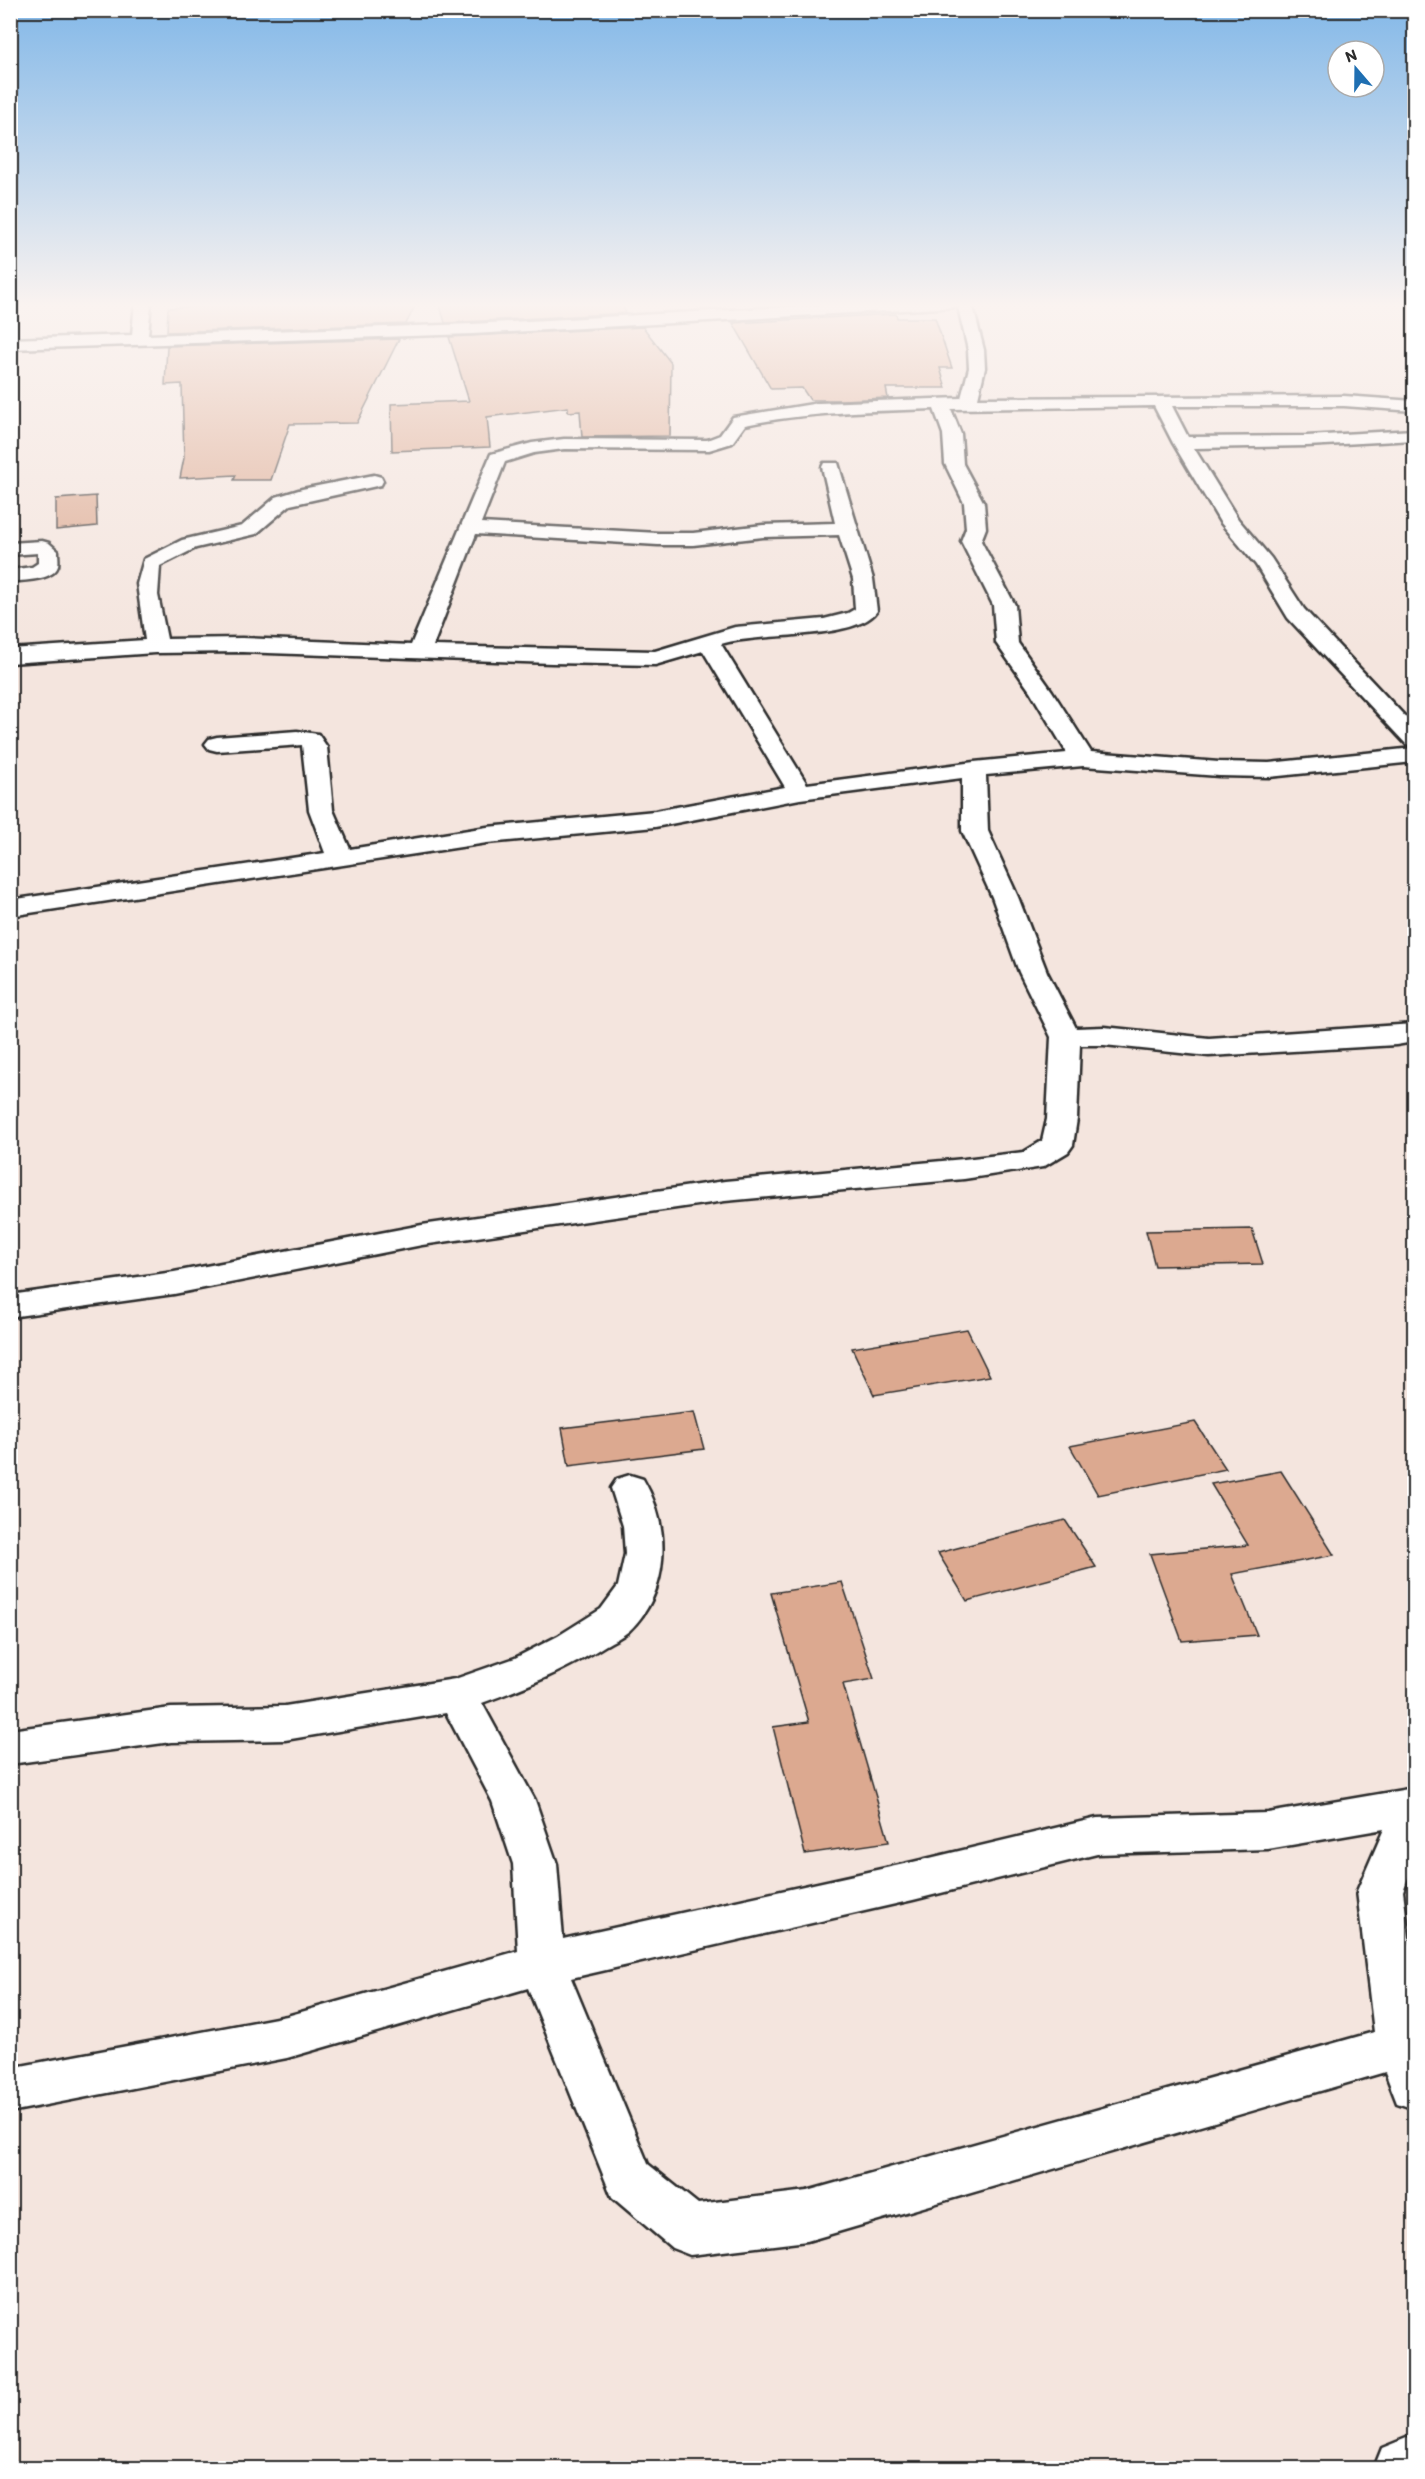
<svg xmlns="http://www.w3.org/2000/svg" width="1425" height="2479" font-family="Itim,sans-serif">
<rect width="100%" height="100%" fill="#f4e5de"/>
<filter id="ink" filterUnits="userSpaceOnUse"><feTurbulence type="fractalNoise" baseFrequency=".0167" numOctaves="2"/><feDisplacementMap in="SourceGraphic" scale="12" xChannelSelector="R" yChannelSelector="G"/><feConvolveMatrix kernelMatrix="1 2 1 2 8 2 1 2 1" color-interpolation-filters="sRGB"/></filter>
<g filter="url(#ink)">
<g fill="#dca990" stroke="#2b2b2b" stroke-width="1.5">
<polygon points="264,302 417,302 406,324 167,332 168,308"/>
<polygon points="439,302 621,302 626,313 445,323"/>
<polygon points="896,314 897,318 935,318 952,368 940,368 946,388 886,388 888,398 842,400 810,400 802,388 771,389 733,323"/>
<polygon points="643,327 671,363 670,436 582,437 580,411 568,412 568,407 487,417 490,447 392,451 391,404 469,401 449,337"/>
<polygon points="399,339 357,423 290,424 271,480 234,480 236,475 180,478 184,458 182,384 165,385 167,346"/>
<polygon points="96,496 97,526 56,530 56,499"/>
<polygon points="1252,1229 1263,1264 1155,1266 1146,1231"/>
<polygon points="967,1329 990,1376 874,1395 852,1348"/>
<polygon points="694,1412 704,1449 569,1466 562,1428"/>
<polygon points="1195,1422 1226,1469 1098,1495 1070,1446"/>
<polygon points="1281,1471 1334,1555 1232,1574 1257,1635 1182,1641 1150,1554 1248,1545 1211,1484"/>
<polygon points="1065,1520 1096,1567 967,1601 938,1553"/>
<polygon points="842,1582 874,1679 843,1684 889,1842 805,1854 773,1727 809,1722 771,1593"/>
</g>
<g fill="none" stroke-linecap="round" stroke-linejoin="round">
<g stroke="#2b2b2b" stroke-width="5">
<g id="minor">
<path d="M135,302H151L148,335L472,324L878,302H980L973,307L984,350L985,368L978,398L1344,396L1414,401V411L1344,406H1172L1188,437L1307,436L1414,430V440L1307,446L1194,448L1238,519L1271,558L1304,609L1414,726V746L1406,744L1288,618L1256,565L1220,522L1173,443L1154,406L951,409L961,434L963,464L984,503L986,528L981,541L1015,605L1018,643L1052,691L1091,752L1219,762L1269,763L1414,748V762L1269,777L1219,776L1083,766L986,775L988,831L1018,897L1047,972L1076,1028L1104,1027L1209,1038L1414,1024V1042L1396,1045L1209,1056L1104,1045H1080L1077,1119L1073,1145L1068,1152L1043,1167L964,1179L725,1201L422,1245L174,1294L10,1317V1295L174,1272L422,1225L725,1181L964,1159L1024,1152L1042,1141L1047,1119L1051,1037L1019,972L992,897L962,831V778L800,799L655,827L487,843L10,916V900L325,853L309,810L302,745L217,751L209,749L205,744L209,739L217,737L297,731L318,734L327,747L333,810L350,849L487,827L655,811L785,787L703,651L655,665L552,663L242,652L155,653L10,663V649L145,640L137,584L144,559L182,540L242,526L276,497L302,489L374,475L381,477L383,481L381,485L290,505L256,534L196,548L160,566L158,595L167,639L242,638L411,645L491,454L532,443L564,439L707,440L720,435L733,417L819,403L961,398L969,368L968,350L958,307L472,334L10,349V339L132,335ZM934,409L943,434L945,464L964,503L966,528L961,541L993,605L996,643L1030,691L1067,753L974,762L807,784L721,644C757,632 856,641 877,611L873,579L838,463H824L822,467L835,523L763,525L693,533H658L481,523L505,462L534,453L564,449L709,450L732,443L745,425C808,412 870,411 934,409ZM476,534L658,545H693L763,537L839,535L853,579L855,609L848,613L824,619L735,627L655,651L433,646Z"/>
<path d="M42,541L49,543L58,551C58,555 59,562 58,566C53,581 23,580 10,582V570L32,567L38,563V553L10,555V543Z"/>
<path d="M630,1475L643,1479C671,1526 671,1591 629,1631C623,1636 613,1641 606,1645C567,1670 526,1687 482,1703L535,1800L557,1864L563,1939L913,1862L1097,1818L1268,1813L1414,1788V1862L1403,1891L1414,1977V2109L1397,2103L1385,2072L807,2241L690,2255L672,2248L612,2197L528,1988L287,2058L10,2112V2068L287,2016L518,1951L513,1864L492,1801L446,1713L285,1740L171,1742L10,1764V1730L171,1708L285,1706L455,1679L515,1658L558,1636L601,1609L618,1586L625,1554L623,1526L611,1488L617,1479ZM1384,1829L1357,1891L1374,2032L807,2191L698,2204L648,2164L571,1978L913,1900L1097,1854L1268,1849Z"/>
<polygon points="1414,2435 1414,2468 1374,2468 1382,2448"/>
</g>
</g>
<use href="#minor" fill="#fff" fill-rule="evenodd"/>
</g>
</g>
<linearGradient id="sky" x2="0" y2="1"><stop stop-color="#83b8e8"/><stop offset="0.47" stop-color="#faf3f0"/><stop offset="1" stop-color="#faf3f0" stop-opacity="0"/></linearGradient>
<rect width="1425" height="649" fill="url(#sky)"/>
<rect width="1425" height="2479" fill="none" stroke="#fff" stroke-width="36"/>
<rect x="18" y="18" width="1389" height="2443" fill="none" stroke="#2b2b2b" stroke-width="2" filter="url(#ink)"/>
<g transform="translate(1356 69) rotate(340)"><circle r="28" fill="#ffffff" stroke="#aaaaaa" stroke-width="1.5"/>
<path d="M0-4.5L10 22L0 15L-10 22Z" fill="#1f6fb2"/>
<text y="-9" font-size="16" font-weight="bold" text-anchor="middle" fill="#2b2b2b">N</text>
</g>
</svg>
